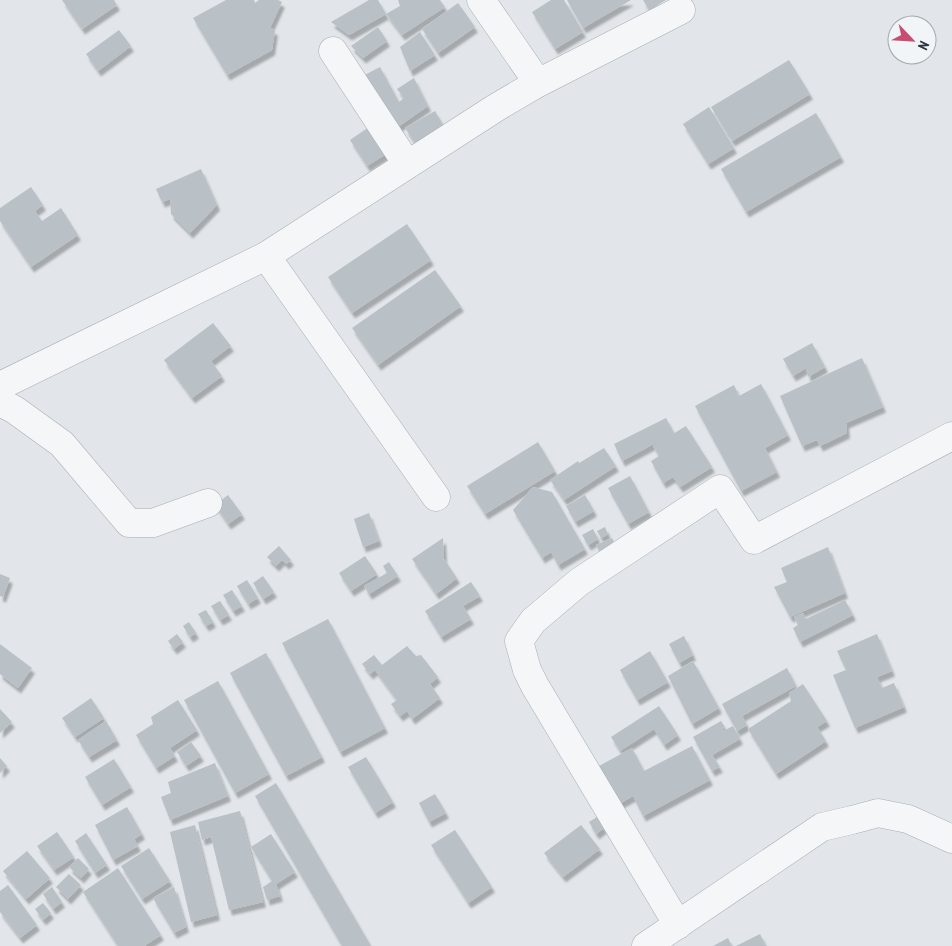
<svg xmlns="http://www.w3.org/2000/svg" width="952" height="946" font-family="'PT Sans Narrow',sans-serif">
<defs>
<filter id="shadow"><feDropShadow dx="3" dy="5.5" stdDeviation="1" flood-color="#0004"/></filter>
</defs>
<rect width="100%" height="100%" fill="#e2e6ea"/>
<g fill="#b9c0c6" filter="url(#shadow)">
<polygon points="62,0 114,0 117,5 82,29"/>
<polygon points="226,0 254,0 255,3 259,0 278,0 282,2 270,28 275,30 272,50 227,75 193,18"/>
<polygon points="369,0 378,0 386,14 349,35 331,22"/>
<polygon points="398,0 440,0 445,7 402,35 386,14 400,6"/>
<polygon points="551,0 564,0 583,32 555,49 532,12"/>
<polygon points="567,0 631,0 583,28"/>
<polygon points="643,0 666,0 649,10"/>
<polygon points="458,3 475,27 438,53 422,29"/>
<polygon points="378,27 387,41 363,58 351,46"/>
<polygon points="119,30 131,46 98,71 86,54"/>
<polygon points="420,32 435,55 410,71 400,47"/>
<polygon points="789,60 810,94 732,141 711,107"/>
<polygon points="380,67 399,102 404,98 397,89 414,78 428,106 392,131 359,78"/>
<polygon points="709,107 734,148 708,164 683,124"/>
<polygon points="435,111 444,126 415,143 405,128"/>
<polygon points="816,113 841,157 746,212 721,169"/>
<polygon points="372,125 389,152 367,166 350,140"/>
<polygon points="201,169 217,205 190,233 171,214 170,199 162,202 156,189"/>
<polygon points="31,187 43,205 35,211 42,221 61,208 78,235 31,267 0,221 0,208"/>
<polygon points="407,224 431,260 352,313 328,277"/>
<polygon points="435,270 461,306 378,365 352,328"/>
<polygon points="213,323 231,346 211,361 222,376 192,398 164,360"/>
<polygon points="812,343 825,367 808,377 806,368 793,376 783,359"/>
<polygon points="862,358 883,407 846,423 847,433 820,446 817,440 802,446 780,396"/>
<polygon points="761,384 788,435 765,448 777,472 741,491 695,406 734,385 739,396"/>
<polygon points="666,418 674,433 622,461 614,444"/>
<polygon points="686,426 712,467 680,487 673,477 663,483 651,461 659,456 653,446"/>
<polygon points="538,442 555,471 485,514 467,486"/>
<polygon points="604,448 616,466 564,500 550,480 578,461 579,463"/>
<polygon points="630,476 649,512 628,524 608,488"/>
<polygon points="533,487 552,492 585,549 558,565 551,552 542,558 513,510"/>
<polygon points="228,495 242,514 228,524 215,505"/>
<polygon points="585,495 594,511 575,522 566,506"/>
<polygon points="369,513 379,541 363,547 354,519"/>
<polygon points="605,527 608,534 601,538 597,531"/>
<polygon points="593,529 598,539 588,545 582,535"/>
<polygon points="443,538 444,559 457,578 436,594 412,559"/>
<polygon points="612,538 615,544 599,551 596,545"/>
<polygon points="279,546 291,560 286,564 282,560 276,566 267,557"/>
<polygon points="828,547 845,593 790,617 774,587 787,582 781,568"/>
<polygon points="365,556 377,574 351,591 339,573"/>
<polygon points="389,562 398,576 369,594 364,586 387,573 383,566"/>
<polygon points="0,574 10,578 3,597 0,596"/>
<polygon points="263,576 274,592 263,599 253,583"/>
<polygon points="247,580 258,598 248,604 237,586"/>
<polygon points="471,582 480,596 463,606 471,619 441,637 425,611"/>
<polygon points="232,590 242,606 233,611 223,595"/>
<polygon points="845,600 853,615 800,642 793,628 798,625 794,617 803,613 806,619"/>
<polygon points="220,601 229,615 220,620 211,606"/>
<polygon points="206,610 213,622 206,626 198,614"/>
<polygon points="328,619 385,728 340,752 282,643"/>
<polygon points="189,622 196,633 190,637 183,626"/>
<polygon points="177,634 183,642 174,649 168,641"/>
<polygon points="877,634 892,671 877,677 882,688 894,683 904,707 855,728 833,675 846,670 837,651"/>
<polygon points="684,636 693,655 679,663 669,644"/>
<polygon points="0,644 32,668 18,688 0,674"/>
<polygon points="407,646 416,656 421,655 438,677 430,684 440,698 412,719 407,711 400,716 391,704 397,700 375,670 370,674 362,664 374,655 382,665"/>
<polygon points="650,651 668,682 637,700 620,670"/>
<polygon points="266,653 322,757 286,776 230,673"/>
<polygon points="693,661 719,708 692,724 668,676"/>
<polygon points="787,668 796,686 742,716 747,725 737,731 722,704"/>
<polygon points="218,681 269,774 235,793 184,700"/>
<polygon points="803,684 827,721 817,727 826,741 776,774 748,729 791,701 789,693"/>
<polygon points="91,698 104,718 75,737 62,718"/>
<polygon points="178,700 197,730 170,748 175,756 156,768 136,735 153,724 151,717"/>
<polygon points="659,706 678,735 664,745 654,729 620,751 611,737"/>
<polygon points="0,709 12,722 0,733"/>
<polygon points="106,721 117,740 89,757 78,740"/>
<polygon points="721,721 725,727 722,729 723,731 733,726 740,739 712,755 720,767 712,771 693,737"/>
<polygon points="191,742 201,756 186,766 177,752"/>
<polygon points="692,746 710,780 643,816 633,796 619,804 599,766 632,748 644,771"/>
<polygon points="366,757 393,802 375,813 348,767"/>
<polygon points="0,758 7,766 0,773"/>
<polygon points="114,759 131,787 102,805 85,777"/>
<polygon points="215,763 228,796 170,820 161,797 171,793 168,782"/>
<polygon points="276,783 371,946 342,946 255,796"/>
<polygon points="435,794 446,813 429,822 419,803"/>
<polygon points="127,807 142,834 134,839 138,846 113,860 95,825"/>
<polygon points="240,811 263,902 229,910 211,837 202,840 198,822"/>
<polygon points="597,817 604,828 596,834 589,822"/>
<polygon points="195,825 217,915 191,922 170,832"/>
<polygon points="581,825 600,849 563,877 544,853"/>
<polygon points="455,830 492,887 468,903 431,845"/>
<polygon points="57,832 74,857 54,870 37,846"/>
<polygon points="86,833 107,865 95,873 75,841"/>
<polygon points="271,834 295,872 276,884 280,896 267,900 263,887 272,881 251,847"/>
<polygon points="149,848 170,881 142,899 121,866"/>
<polygon points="27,851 50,878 26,899 3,871"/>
<polygon points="78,858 89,869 81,878 69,867"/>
<polygon points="118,868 161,935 144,946 118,946 83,892"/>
<polygon points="69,874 81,885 68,899 56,887"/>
<polygon points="8,885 37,925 20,938 0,912 0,891"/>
<polygon points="52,887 62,902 53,909 43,894"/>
<polygon points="174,887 186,927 174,933 153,898"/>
<polygon points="43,903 51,913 43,920 35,909"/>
<polygon points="760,934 766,946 736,946"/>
<polygon points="728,938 732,946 713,946"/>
</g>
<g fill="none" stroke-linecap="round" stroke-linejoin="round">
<g stroke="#a7aeb4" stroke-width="29">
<g id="street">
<polyline points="481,0 538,83"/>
<polyline points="333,51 407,164"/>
<polyline points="266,256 436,497"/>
<polyline points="0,386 266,256 497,107 538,83 681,10"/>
<polyline points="0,402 15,410 62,444 129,523 153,523 208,503"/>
<polyline points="678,925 535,686 527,670 519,641 533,621 579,582 720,489 754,540 952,436"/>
<polyline points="646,946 822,827 852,820 878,813 908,819 952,839"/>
</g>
</g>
<use href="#street" stroke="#f5f6f8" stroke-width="28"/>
</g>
<g transform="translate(912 40) rotate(115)"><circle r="24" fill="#f2f5f7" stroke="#a2a9ae"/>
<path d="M0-4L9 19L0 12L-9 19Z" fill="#c94d72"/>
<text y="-8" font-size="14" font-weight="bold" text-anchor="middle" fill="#2b3641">N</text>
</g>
</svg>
